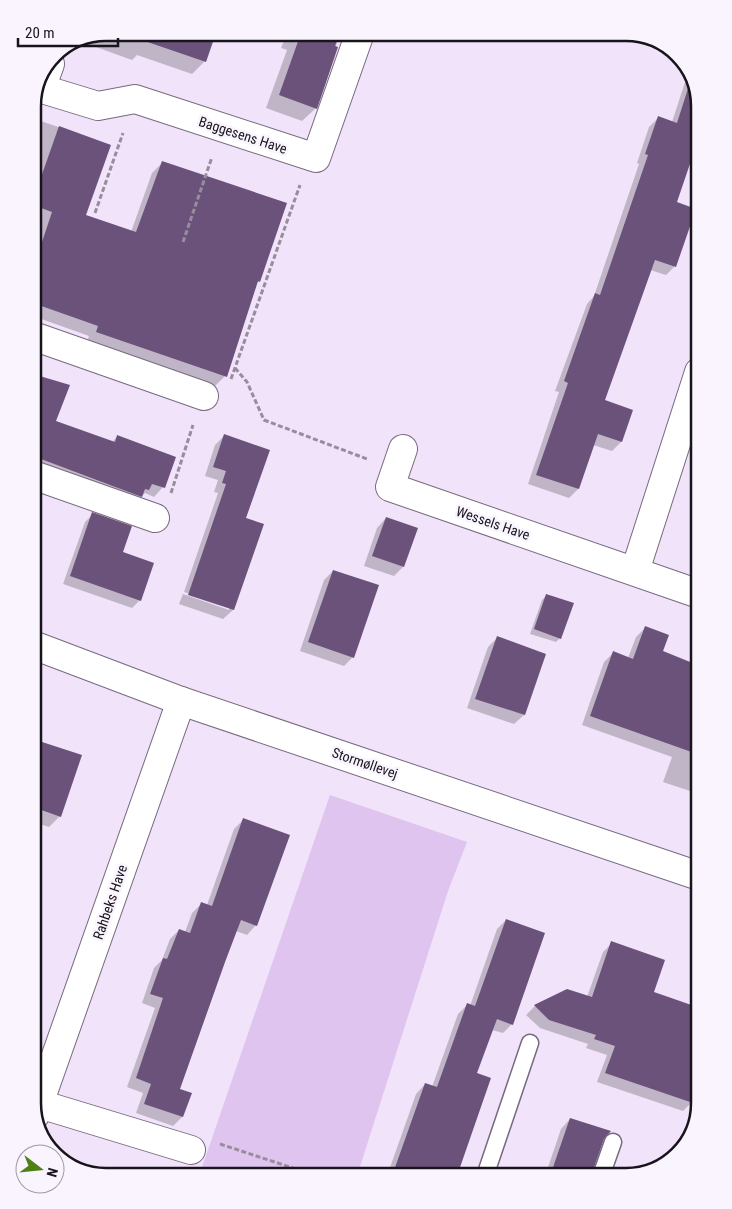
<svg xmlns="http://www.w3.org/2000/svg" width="732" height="1209" font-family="'Roboto Condensed',sans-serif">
<rect width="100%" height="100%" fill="#f1e3f9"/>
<polygon fill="#dec4ee" points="330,795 467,842 448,891 357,1176 199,1176"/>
<g fill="#0003">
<polygon points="106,32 214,33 205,61 192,74 137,55 132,60 82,42"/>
<polygon points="287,33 340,33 316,108 302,121 266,108 287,50 281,48"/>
<polygon points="689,70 692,74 700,106 699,166 690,162 676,203 675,266 666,275 650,270 604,401 632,411 621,442 612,451 593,445 578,489 569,498 528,484 559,392 555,391 587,304 594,296 639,164 637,163 649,127 658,118 672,122"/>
<polygon points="38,120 110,145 85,216 131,232 152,173 162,163 259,281 255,285 225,376 215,386 87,342 89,336 33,316 33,125"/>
<polygon points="41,378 54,422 112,442 117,437 163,487 154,497 145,493 139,499 33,471 33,386"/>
<polygon points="224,436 245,518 262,524 233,610 223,619 179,604 183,594 229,610 229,607 184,592 218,493 214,492 218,480 205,476 215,445"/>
<polygon points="33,492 39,495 33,513"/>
<polygon points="93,514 121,553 140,600 132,608 63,584 85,522"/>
<polygon points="386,518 403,567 394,576 364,566 377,528"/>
<polygon points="333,571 353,657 344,666 300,651 324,580"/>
<polygon points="547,595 560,638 556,642 530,634 542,600"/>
<polygon points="645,628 661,652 699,667 699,794 663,782 672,757 582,725 604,662 613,653 628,658 636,637"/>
<polygon points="497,638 544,655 524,715 514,724 467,708 488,647"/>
<polygon points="39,742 60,816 49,827 33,822 33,749"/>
<polygon points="243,820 256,925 247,935 236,931 179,1090 182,1117 173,1126 136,1113 143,1093 127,1087 155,1008 142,1003 154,968 162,960 170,939 179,930 185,932 192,913 202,903 207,905 234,829"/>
<polygon points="33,884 41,887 33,913"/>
<polygon points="506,920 512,1024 503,1033 492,1030 475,1074 489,1078 456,1176 387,1176 416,1094 425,1084 432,1087 458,1014 467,1005 470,1006 497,929"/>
<polygon points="612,943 652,993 692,1102 683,1111 597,1082 607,1055 586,1048 588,1044 540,1028 526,1015 535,1006 587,997 603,952"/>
<polygon points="570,1119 602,1138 590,1173 591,1176 545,1176 561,1129"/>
<polygon points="669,1153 674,1155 658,1169 660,1162"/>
</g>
<g fill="#6b527a">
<polygon points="134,33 216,33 206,62 133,37"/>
<polygon points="301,33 340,33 335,46 338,47 317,109 279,95"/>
<polygon points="692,76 700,106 700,154 694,152 677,202 696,209 676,267 655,260 605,400 633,410 622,442 598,434 579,489 536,475 568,383 564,381 595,293 600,295 648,155 645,154 658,116 677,123"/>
<polygon points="59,126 111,145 86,215 136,232 162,161 287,203 260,282 258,281 227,377 96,332 98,326 33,303 33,269 52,212 33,205 33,200"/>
<polygon points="33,374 70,385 56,421 115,442 117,435 176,457 165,488 152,484 149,490 145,489 142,497 41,459 40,461 33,460"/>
<polygon points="224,434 270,450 246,518 264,524 234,610 188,595 226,484 222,483 226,471 213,467"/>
<polygon points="92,512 132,526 123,552 154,563 141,601 70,576"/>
<polygon points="386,517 418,528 404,567 372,556"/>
<polygon points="333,570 379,585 354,658 308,642"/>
<polygon points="546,594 574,603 561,639 534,629"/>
<polygon points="645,626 669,635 663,651 700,666 700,755 590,716 613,651 633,659"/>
<polygon points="497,636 546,654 525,715 475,699"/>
<polygon points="39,741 82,755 61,817 33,807 33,759"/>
<polygon points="243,818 290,835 257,926 241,920 225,962 180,1089 192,1093 183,1117 144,1104 151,1084 136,1078 163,998 150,994 163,958 167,959 179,929 190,933 201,902 212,906"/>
<polygon points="506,919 545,933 513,1025 497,1019 477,1073 491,1078 457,1176 392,1176 425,1083 437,1087 467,1003 475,1006"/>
<polygon points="611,941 665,960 654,992 700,1008 700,1084 693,1103 605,1073 615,1046 594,1039 596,1035 549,1020 534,1005 567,989 592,997"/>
<polygon points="570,1118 611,1131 604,1139 591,1176 550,1176"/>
</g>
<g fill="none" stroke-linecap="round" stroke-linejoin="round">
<g stroke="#766a7e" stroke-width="19">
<g id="lane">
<polyline points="485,1176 530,1043"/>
<polyline points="601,1176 613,1142"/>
</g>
</g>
<g stroke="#766a7e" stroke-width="30">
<g id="street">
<polyline points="39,88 98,106 135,99 316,158 360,33"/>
<polyline points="41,89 50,64"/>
<polyline points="33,336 204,396"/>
<polyline points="403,449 390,487 699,594"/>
<polyline points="33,475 155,518"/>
<polyline points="635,571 699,372"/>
<polyline points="33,645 181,701 699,876"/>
<polyline points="33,1102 191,1150"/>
<polyline points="35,1115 181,701"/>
</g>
</g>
<g stroke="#978d9d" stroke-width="3" stroke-dasharray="5 2.5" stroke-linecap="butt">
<polyline points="95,213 123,133"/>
<polyline points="183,242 212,157"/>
<polyline points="235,368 247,382 264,420 367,459"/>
<polyline points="231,379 300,185"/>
<polyline points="171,493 193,425"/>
<polyline points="220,1144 317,1176"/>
</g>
<use href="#lane" stroke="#fff" stroke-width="16"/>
<use href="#street" stroke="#fff" stroke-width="28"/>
</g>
<g text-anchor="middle" stroke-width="5" stroke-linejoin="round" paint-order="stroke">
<g font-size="14" fill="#18141b" stroke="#f9f4fd">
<text transform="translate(243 135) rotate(18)" y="5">Baggesens Have</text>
<text transform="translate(493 523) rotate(19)" y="5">Wessels Have</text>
<text transform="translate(365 763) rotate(19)" y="5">Stormøllevej</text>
<text transform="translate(110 902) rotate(-71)" y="5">Rahbeks Have</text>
</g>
</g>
<path d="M0 0H732V1209H0ZM106 41H626A65 65 0 0 1 691 106V1103A65 65 0 0 1 626 1168H106A65 65 0 0 1 41 1103V106A65 65 0 0 1 106 41Z" fill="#f9f4fd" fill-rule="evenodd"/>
<path fill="none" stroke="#18141b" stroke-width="2.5" d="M106 41H626A65 65 0 0 1 691 106V1103A65 65 0 0 1 626 1168H106A65 65 0 0 1 41 1103V106A65 65 0 0 1 106 41Z"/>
<g transform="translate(40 1169) rotate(106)"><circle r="24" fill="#f9f4fd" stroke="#9f9aa3"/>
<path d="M0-4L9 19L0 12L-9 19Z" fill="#4e8115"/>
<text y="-8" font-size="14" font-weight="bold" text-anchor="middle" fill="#18141b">N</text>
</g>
<path d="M18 38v8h100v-8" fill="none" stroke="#18141b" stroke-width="2.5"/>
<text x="25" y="38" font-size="15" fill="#18141b" stroke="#f9f4fd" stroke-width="4" paint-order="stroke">20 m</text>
</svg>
